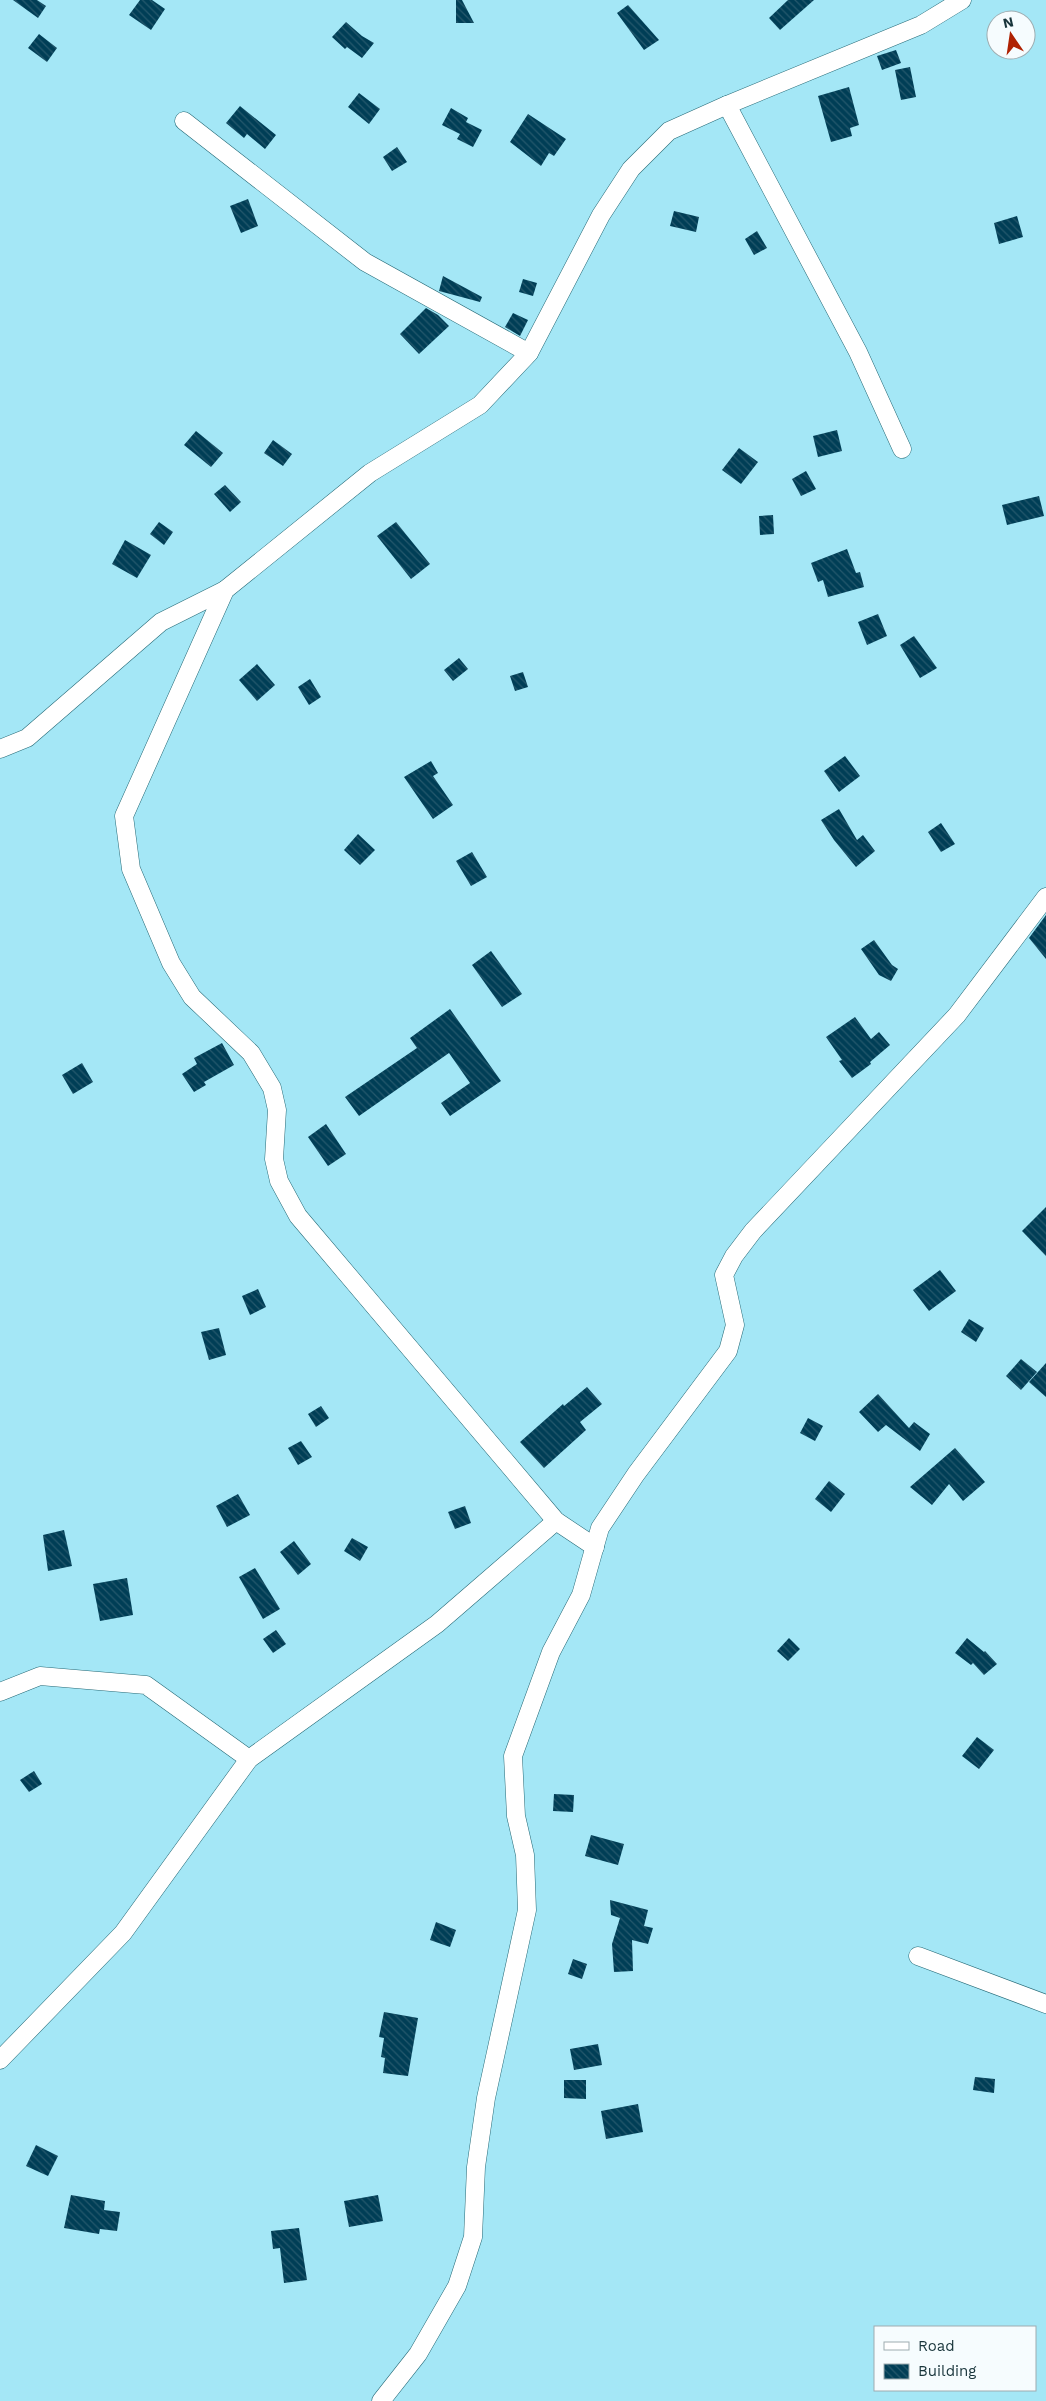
<svg xmlns="http://www.w3.org/2000/svg" width="1046" height="2401" font-family="'Work Sans',sans-serif">
<defs>
<pattern id="building-back-hatch" width="6" height="6" patternUnits="userSpaceOnUse" patternTransform="scale(1.25)"><rect width="6" height="6" fill="#003e56"/><path d="M-1 5l2 2M0 0l6 6M5-1l2 2" fill="none" stroke="#25586c"/></pattern>
</defs>
<rect width="100%" height="100%" fill="#a4e7f6"/>
<g fill="url(#building-back-hatch)">
<polygon points="13,0 37,0 46,6 38,18"/>
<polygon points="140,0 152,0 165,9 151,30 129,15"/>
<polygon points="456,0 462,0 474,23 456,23"/>
<polygon points="788,0 814,0 780,30 769,18"/>
<polygon points="628,5 659,40 644,50 617,13"/>
<polygon points="346,22 362,36 374,43 362,58 347,47 345,49 332,37"/>
<polygon points="39,34 57,48 47,62 28,48"/>
<polygon points="896,50 901,63 882,70 877,56"/>
<polygon points="910,67 916,97 901,100 895,70"/>
<polygon points="849,87 859,125 850,128 852,136 831,142 818,96"/>
<polygon points="359,93 380,109 369,124 348,107"/>
<polygon points="240,106 276,135 265,149 247,134 244,138 226,123"/>
<polygon points="451,108 468,118 466,122 482,130 473,147 457,139 460,134 442,125"/>
<polygon points="528,114 566,139 554,156 549,153 541,166 510,142"/>
<polygon points="397,147 407,162 392,171 383,157"/>
<polygon points="248,199 258,226 241,233 230,206"/>
<polygon points="674,211 699,217 696,232 670,226"/>
<polygon points="1017,216 1023,237 999,244 994,223"/>
<polygon points="757,231 767,248 754,255 745,239"/>
<polygon points="443,276 482,297 480,302 439,291"/>
<polygon points="523,279 537,283 533,296 519,292"/>
<polygon points="426,308 438,315 449,326 419,354 400,334"/>
<polygon points="513,313 528,320 520,336 505,327"/>
<polygon points="837,430 842,451 818,457 813,436"/>
<polygon points="196,431 223,453 211,467 184,445"/>
<polygon points="273,440 292,454 283,466 264,453"/>
<polygon points="739,448 758,462 741,484 722,470"/>
<polygon points="806,471 816,489 801,496 792,479"/>
<polygon points="225,485 241,502 230,512 214,494"/>
<polygon points="1039,496 1044,516 1007,525 1002,505"/>
<polygon points="773,515 774,534 760,535 759,516"/>
<polygon points="159,522 173,532 164,545 150,534"/>
<polygon points="396,522 430,564 411,579 377,536"/>
<polygon points="125,540 151,555 137,578 112,564"/>
<polygon points="847,549 856,573 860,572 864,587 828,597 823,580 818,582 811,563"/>
<polygon points="878,614 887,636 867,645 858,622"/>
<polygon points="914,636 937,668 920,678 900,645"/>
<polygon points="459,658 468,669 453,681 444,670"/>
<polygon points="257,664 275,685 257,701 239,680"/>
<polygon points="523,672 528,687 515,691 510,676"/>
<polygon points="310,679 321,697 309,705 298,687"/>
<polygon points="845,756 860,776 839,792 824,771"/>
<polygon points="431,761 438,773 433,776 453,805 433,819 404,777"/>
<polygon points="839,809 857,840 863,835 875,851 856,867 834,840 821,820"/>
<polygon points="941,823 955,844 941,852 928,832"/>
<polygon points="358,834 375,850 360,865 344,850"/>
<polygon points="472,852 487,877 471,886 456,861"/>
<polygon points="1046,915 1046,959 1029,938"/>
<polygon points="874,940 892,965 898,969 891,981 879,975 861,949"/>
<polygon points="491,951 522,994 502,1007 472,965"/>
<polygon points="450,1009 501,1081 450,1116 441,1103 470,1083 449,1053 359,1116 345,1097 417,1048 410,1038"/>
<polygon points="855,1017 871,1039 879,1032 890,1045 870,1062 871,1064 852,1078 839,1061 842,1060 826,1037"/>
<polygon points="222,1043 234,1065 204,1082 206,1085 194,1092 182,1074 197,1064 194,1058"/>
<polygon points="82,1063 93,1082 73,1094 62,1075"/>
<polygon points="326,1124 346,1154 328,1166 308,1137"/>
<polygon points="1046,1207 1046,1256 1022,1231"/>
<polygon points="940,1270 956,1291 929,1311 913,1290"/>
<polygon points="258,1289 266,1307 250,1315 242,1296"/>
<polygon points="969,1319 984,1328 976,1342 961,1332"/>
<polygon points="219,1328 226,1355 209,1360 201,1332"/>
<polygon points="1021,1359 1037,1372 1021,1390 1006,1376"/>
<polygon points="1046,1363 1046,1397 1029,1382"/>
<polygon points="587,1387 602,1404 580,1422 586,1430 544,1468 520,1442 563,1404 564,1406"/>
<polygon points="878,1394 909,1428 914,1422 930,1434 920,1451 886,1425 878,1432 859,1412"/>
<polygon points="321,1406 329,1418 316,1427 308,1414"/>
<polygon points="808,1418 823,1426 815,1441 800,1433"/>
<polygon points="301,1441 312,1457 298,1465 288,1448"/>
<polygon points="955,1448 985,1482 963,1501 949,1484 932,1505 910,1487"/>
<polygon points="829,1481 845,1494 831,1512 815,1499"/>
<polygon points="238,1494 250,1515 227,1527 216,1506"/>
<polygon points="465,1506 471,1523 455,1529 448,1512"/>
<polygon points="64,1530 72,1566 48,1571 43,1535"/>
<polygon points="352,1538 368,1547 360,1561 344,1551"/>
<polygon points="294,1541 311,1564 298,1575 280,1552"/>
<polygon points="255,1568 280,1609 263,1619 239,1577"/>
<polygon points="127,1578 133,1615 100,1621 93,1584"/>
<polygon points="276,1630 286,1644 273,1653 263,1639"/>
<polygon points="789,1638 800,1649 788,1661 777,1651"/>
<polygon points="967,1638 984,1652 985,1651 997,1664 984,1675 973,1663 971,1665 955,1653"/>
<polygon points="977,1737 994,1750 979,1769 962,1756"/>
<polygon points="34,1771 42,1784 29,1792 20,1780"/>
<polygon points="554,1794 574,1795 573,1812 553,1811"/>
<polygon points="591,1835 624,1844 618,1865 585,1856"/>
<polygon points="610,1900 648,1910 644,1926 653,1928 648,1944 632,1940 633,1971 614,1972 612,1944 620,1918 611,1915"/>
<polygon points="436,1922 456,1930 450,1947 430,1940"/>
<polygon points="573,1959 587,1964 582,1979 568,1974"/>
<polygon points="384,2012 418,2018 408,2076 383,2073 385,2058 381,2057 384,2038 379,2037"/>
<polygon points="598,2044 602,2065 574,2070 570,2049"/>
<polygon points="975,2077 995,2079 994,2093 973,2090"/>
<polygon points="564,2080 586,2080 586,2099 564,2098"/>
<polygon points="638,2104 643,2132 606,2139 601,2111"/>
<polygon points="36,2145 58,2156 48,2176 26,2166"/>
<polygon points="71,2195 105,2201 104,2210 120,2212 117,2231 100,2229 99,2234 64,2228"/>
<polygon points="378,2195 383,2221 349,2227 344,2201"/>
<polygon points="299,2228 307,2280 284,2283 280,2248 273,2249 271,2231"/>
</g>
<g fill="none" stroke-linecap="round" stroke-linejoin="round">
<g stroke="#266a77" stroke-width="19">
<g id="street">
<polyline points="727,105 858,352 902,449"/>
<polyline points="184,121 365,262 529,353"/>
<polyline points="0,749 27,738 161,622 225,590"/>
<polyline points="595,1547 556,1521 298,1216 279,1181 274,1159 277,1110 272,1088 251,1053 192,997 171,963 131,869 124,816 225,590 370,473 480,405 529,353 601,215 631,169 669,131 727,105 921,25 962,0"/>
<polyline points="0,1692 40,1676 146,1685 249,1759"/>
<polyline points="918,1956 1046,2004"/>
<polyline points="0,2060 123,1933 249,1759 437,1624 556,1521"/>
<polyline points="381,2401 418,2354 457,2286 473,2237 476,2167 486,2098 527,1910 525,1855 516,1816 513,1756 551,1652 581,1595 600,1528 636,1474 728,1351 735,1325 724,1275 734,1256 753,1231 957,1015 1046,897"/>
</g>
</g>
<use href="#street" stroke="#fff" stroke-width="18"/>
</g>
<rect x="874" y="2326" width="162" height="65" fill="#f6fcfe" stroke="#9eacb0"/>
<rect x="884" y="2342" width="25" height="8" fill="#ffffff" stroke="#9eacb0"/>
<text x="918" y="2351" font-size="15" fill="#19353b">Road</text>
<rect x="884" y="2364" width="25" height="15" fill="url(#building-back-hatch)" stroke="#9eacb0"/>
<text x="918" y="2376" font-size="15" fill="#19353b">Building</text>
<g transform="translate(1011 35) rotate(347)"><circle r="24" fill="#f6fcfe" stroke="#9eacb0"/>
<path d="M0-4L9 19L0 12L-9 19Z" fill="#af2203"/>
<text y="-8" font-size="14" font-weight="bold" text-anchor="middle" fill="#19353b">N</text>
</g>
</svg>
